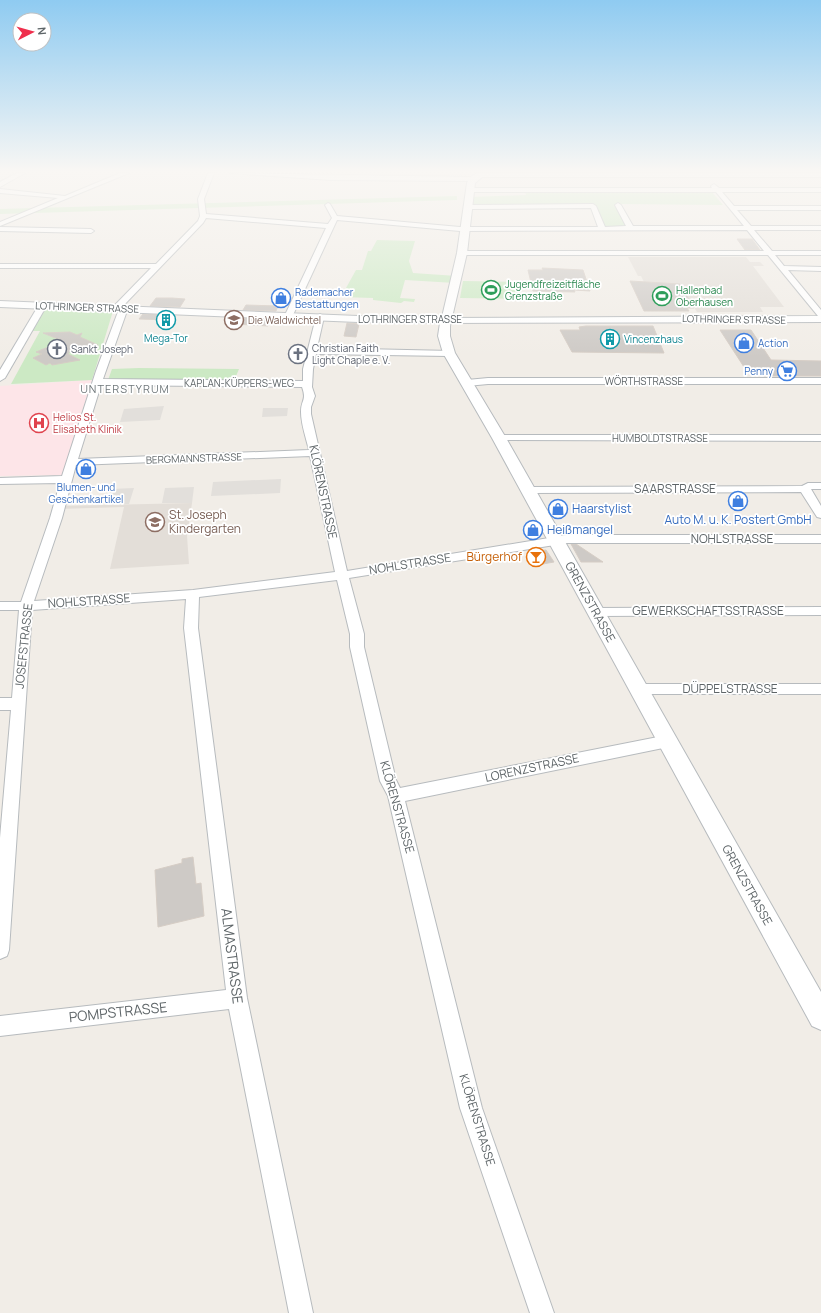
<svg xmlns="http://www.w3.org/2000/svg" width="821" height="1313" font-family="Manrope,sans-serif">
<rect width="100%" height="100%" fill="#f1ede7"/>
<g fill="#e2dfdb">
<polygon points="164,406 160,420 120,422 124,409"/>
<polygon points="263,408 288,408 287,416 262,417"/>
<polygon points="281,479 280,493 211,496 213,482"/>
<polygon points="194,487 192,503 162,503 165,488"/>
<polygon points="134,488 129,504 106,505 111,489"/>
</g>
<g fill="#e3ded8">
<polygon points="628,257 746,257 750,262 760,262 764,266 753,266 784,307 760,307 763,312 697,312 680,284 644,282 641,276 638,276"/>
<polygon points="192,503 187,536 189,564 110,569 124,507 58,509 59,506"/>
</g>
<polygon fill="#fde5e8" points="92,380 62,475 0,476 0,386"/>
<g fill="#cce9c4">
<polygon points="525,190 711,191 723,205 617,204 630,227 603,229 593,206 469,207 470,197 526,195"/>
<polygon points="457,196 457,200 0,214 0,209"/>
<polygon points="377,240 415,241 409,261 413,273 457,276 455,283 405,280 400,298 415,299 414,302 404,301 401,303 373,300 373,298 341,297 356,270 362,270 368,251 371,251"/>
<polygon points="463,281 519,282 521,299 460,298"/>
<polygon points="43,309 79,312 113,311 92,380 11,384 40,331 31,331"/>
<polygon points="139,368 239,369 234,381 108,380 112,369"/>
</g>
<g fill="#cecac6" stroke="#d6cdc5">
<polygon points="737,239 752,239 760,250 745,250"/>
<polygon points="542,268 583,270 590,291 574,290 575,292 533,291 528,270 543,270"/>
<polygon points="630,281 680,284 694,308 687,308 689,311 644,311"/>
<polygon points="156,298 172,298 185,299 180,307 150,306"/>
<polygon points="246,305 278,306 276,311 243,310"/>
<polygon points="143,314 173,316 170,320 139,319"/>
<polygon points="238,318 271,320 268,326 234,324"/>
<polygon points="347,323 359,324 356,337 344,336"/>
<polygon points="586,326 653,326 664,353 572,352 560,330 580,330 579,327"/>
<polygon points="720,330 751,330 771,360 821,361 821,376 761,376 755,375 751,367 744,367"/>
<polygon points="70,332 77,335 82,333 80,337 98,345 95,352 74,345 68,354 80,360 52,365 50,363 46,365 33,358 42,354 36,352 63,341 43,333"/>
<polygon points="571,544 576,544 603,562 581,562"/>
<polygon points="546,550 554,562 537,565 529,552"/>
<polygon points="193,857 196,884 201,883 204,916 158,927 155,870 182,863 182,859"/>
</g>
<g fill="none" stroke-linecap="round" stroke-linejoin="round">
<g stroke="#b7bbbe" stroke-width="2">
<g id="minor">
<polygon points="17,173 25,173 0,187 0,182"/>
<polygon points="120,173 129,173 0,226 0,222 58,198 0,193 0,189 65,196"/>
<path d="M208,173H214L204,199L206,214L328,224L332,218L325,205L328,203L330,204L337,216L460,227H598L591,208L469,209L466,207L469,205L593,204L596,206L605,227L626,226L615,205L618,203L621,205L633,226H744L716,192H471L468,190L471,188H712L711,186L714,184L719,188H821V192H722L734,206H821V210H737L751,226H821V230H754L772,251H821V255H775L784,266L821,267V271L788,270L821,310V322L447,323L443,320L444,318L818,316L768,255H462L458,253L462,251H764L747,230L460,231L337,220L293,315L289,318L285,315L326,228L206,218L203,223L123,306L128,308L103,379L303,381V369L316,317L320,314L324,317L317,348L452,351L453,353L449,356L316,354L313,369L312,387L315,396L311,407V414L347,571L567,535H821V543H567L349,578L364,634V647L396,780L400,788L668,735L673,737L676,741L673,745L668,747L405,801L482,1108L554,1313H530L460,1108L388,796L380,781L350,647V634L337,580L199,597L198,628L247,998L313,1313H289L229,1009L0,1036V1016L226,990L184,628L186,599L32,610L9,950L7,956L0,959V838L11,710H0V698H12L19,610H0V602H21L50,518L60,483L0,484V478L62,476L96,371L119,309L116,310L112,308L151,268H0V264H156L198,221L200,216L198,199ZM101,385L302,387C307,401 301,399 301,412C301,424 306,438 309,450L78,459ZM310,456L335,572L193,590L34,601L62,518L76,465Z"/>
<polygon points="230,173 473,177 476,179 473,181 331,180"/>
<polygon points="821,173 821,177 480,177 477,175 479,173"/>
<polygon points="0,227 91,229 94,231 91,233 0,231"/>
<polygon points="40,303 47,305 5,378 0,381 0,370"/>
<polygon points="488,378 821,378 821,384 488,384 467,386 462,383 467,380"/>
<polygon points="499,435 821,435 821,441 495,440 494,438 495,436"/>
<polygon points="808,483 821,483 821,489 811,489 821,506 821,518 817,517 801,492 528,493 522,490 528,487 802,486"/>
<polygon points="821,607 821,615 596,616 591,615 589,612 591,609 596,608"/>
<polygon points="639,684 821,684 821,694 639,694 634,693 632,689 634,685"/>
</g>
</g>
<g stroke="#b7bbbe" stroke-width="2">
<polygon id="tertiary" points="477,173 487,173 475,183 467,253 450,326 450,336 455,353 506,438 821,992 821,1030 812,1026 492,438 443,353 438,336 440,323 358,322 0,307 0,301 358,316 442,317 457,253 467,183 470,177"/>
</g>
<use href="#minor" fill="#fff" fill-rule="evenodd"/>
<use href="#tertiary" fill="#fff" fill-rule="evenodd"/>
</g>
<linearGradient id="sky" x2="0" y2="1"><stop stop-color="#8fcbf1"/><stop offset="0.48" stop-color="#f9f7f4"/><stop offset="1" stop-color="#f9f7f4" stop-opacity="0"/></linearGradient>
<rect width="821" height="357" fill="url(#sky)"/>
<defs>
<g id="stadium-ring" transform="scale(1)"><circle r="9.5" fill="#fff" stroke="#2e9e5b" stroke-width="1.5"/><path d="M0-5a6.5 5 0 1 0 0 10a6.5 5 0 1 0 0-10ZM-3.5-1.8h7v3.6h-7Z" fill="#2e9e5b"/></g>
<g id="shop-ring" transform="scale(1)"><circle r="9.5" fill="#fff" stroke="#3f7fe0" stroke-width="1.5"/><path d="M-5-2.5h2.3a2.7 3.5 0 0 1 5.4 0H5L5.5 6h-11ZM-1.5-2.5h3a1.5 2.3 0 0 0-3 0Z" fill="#3f7fe0"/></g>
<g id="building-ring" transform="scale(1)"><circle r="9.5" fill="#fff" stroke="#0f9aa8" stroke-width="1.5"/><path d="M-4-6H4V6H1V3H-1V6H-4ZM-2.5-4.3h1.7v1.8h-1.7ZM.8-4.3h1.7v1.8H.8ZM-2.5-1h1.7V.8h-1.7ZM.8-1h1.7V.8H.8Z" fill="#0f9aa8"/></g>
<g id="school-ring" transform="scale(1)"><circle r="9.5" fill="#fff" stroke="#8d6e63" stroke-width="1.5"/><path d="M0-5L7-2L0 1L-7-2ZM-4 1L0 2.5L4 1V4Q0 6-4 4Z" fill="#8d6e63"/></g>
<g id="church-ring" transform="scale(1)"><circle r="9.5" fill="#fff" stroke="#6b7280" stroke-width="1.5"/><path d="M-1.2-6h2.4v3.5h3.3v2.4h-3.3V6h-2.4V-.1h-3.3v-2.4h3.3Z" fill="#6b7280"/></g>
<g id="supermarket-ring" transform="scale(1)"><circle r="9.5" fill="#fff" stroke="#3f7fe0" stroke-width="1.5"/><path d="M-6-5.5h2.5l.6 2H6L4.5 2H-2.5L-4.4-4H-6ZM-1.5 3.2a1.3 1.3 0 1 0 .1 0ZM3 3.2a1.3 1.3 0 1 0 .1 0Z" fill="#3f7fe0"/></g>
<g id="hospital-ring" transform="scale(1)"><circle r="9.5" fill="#fff" stroke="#e0444e" stroke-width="1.5"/><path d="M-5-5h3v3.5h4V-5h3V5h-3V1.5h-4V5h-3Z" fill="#e0444e"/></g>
<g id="bar-ring" transform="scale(1)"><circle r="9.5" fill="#fff" stroke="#e8710a" stroke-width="1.5"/><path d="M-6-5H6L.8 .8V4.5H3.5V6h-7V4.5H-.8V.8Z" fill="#e8710a"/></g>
</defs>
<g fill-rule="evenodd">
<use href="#stadium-ring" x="491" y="290"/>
<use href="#stadium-ring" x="662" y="296"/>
<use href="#shop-ring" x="281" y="298"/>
<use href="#building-ring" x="166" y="320"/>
<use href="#school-ring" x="234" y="320"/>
<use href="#building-ring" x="610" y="339"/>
<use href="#shop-ring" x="744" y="343"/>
<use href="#church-ring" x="57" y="349"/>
<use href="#church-ring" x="298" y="354"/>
<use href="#supermarket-ring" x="787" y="371"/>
<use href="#hospital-ring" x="39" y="423"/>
<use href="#shop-ring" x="86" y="469"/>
<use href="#shop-ring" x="738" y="501"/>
<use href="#shop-ring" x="558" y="509"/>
<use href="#school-ring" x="155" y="522"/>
<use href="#shop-ring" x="533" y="530"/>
<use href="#bar-ring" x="536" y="557"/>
</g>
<g text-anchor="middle" stroke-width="3.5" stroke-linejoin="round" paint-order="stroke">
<g font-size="10" fill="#27864d" stroke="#fff" text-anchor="start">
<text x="505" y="288">Jugendfreizeitfläche<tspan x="505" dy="12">Grenzstraße</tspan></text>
<text x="676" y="294">Hallenbad<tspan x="676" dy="12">Oberhausen</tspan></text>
</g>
<g font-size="10" fill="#366cbe" stroke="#fff" text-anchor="start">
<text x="295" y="296">Rademacher<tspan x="295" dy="12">Bestattungen</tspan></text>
<text x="758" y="347">Action</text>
<text x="773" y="375" text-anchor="end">Penny</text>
<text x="86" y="491" text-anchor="middle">Blumen- und<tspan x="86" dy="12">Geschenkartikel</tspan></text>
</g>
<g font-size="10" fill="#5e6568" stroke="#fff">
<text transform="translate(87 307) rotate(2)" y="4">LOTHRINGER STRASSE</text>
<text x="410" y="323">LOTHRINGER STRASSE</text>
<text transform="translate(734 319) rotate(1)" y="4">LOTHRINGER STRASSE</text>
<text x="644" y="385">WÖRTHSTRASSE</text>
<text x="239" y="387">KAPLAN-KÜPPERS-WEG</text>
<text x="660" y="442">HUMBOLDTSTRASSE</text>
<text transform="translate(194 458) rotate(-2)" y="4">BERGMANNSTRASSE</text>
</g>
<g font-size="10" fill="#785e54" stroke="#fff" text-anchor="start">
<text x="248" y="324">Die Waldwichtel</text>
</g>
<g font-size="10" fill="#0d838f" stroke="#fff">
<text x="166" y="342">Mega-Tor</text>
<text x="624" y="343" text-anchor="start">Vincenzhaus</text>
</g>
<g font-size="10" fill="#5b616d" stroke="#fff" text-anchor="start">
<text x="312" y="352">Christian Faith<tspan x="312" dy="12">Light Chaple e. V.</tspan></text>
<text x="71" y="353">Sankt Joseph</text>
</g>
<g font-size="10" fill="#be3a42" stroke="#fff" text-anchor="start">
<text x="53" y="421">Helios St.<tspan x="53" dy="12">Elisabeth Klinik</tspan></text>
</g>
<g font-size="11" letter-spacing="1" fill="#6f777a" stroke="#fff">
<text x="125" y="393">UNTERSTYRUM</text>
</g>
<g font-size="12" fill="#5e6568" stroke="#fff">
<text x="675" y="493">SAARSTRASSE</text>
<text transform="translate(323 492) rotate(78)" y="4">KLÖRENSTRASSE</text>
<text x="732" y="543">NOHLSTRASSE</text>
<text transform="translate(410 564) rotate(-9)" y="4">NOHLSTRASSE</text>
<text transform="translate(89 601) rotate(-4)" y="4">NOHLSTRASSE</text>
<text transform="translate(590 602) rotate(61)" y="4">GRENZSTRASSE</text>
<text x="708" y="615">GEWERKSCHAFTSSTRASSE</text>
<text transform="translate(24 646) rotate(-84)" y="4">JOSEFSTRASSE</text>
<text x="730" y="693">DÜPPELSTRASSE</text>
<text transform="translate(532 768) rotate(-12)" y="4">LORENZSTRASSE</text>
<text transform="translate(397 807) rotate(74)" y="4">KLÖRENSTRASSE</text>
<text transform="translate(747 885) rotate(61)" y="4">GRENZSTRASSE</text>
<text transform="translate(477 1120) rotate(73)" y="4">KLÖRENSTRASSE</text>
</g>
<g font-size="12" fill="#366cbe" stroke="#fff" text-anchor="start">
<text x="572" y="513">Haarstylist</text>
<text x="738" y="524" text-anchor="middle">Auto M. u. K. Postert GmbH</text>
<text x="547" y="534">Heißmangel</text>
</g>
<g font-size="12" fill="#785e54" stroke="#fff" text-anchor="start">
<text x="169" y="519">St. Joseph<tspan x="169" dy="14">Kindergarten</tspan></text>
</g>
<g font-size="12" fill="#c56008" stroke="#fff" text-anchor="end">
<text x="522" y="561">Bürgerhof</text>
</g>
<g font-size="14" fill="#5e6568" stroke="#fff">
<text transform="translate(232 956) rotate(83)" y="5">ALMASTRASSE</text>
<text transform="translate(118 1012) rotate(-6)" y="5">POMPSTRASSE</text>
</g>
</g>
<g transform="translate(32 32) rotate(84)"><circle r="19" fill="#ffffff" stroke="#bfc1c3"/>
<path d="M0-3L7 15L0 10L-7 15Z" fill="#ef2f4d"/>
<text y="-6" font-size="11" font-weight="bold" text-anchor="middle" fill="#5e6568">N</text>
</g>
</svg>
